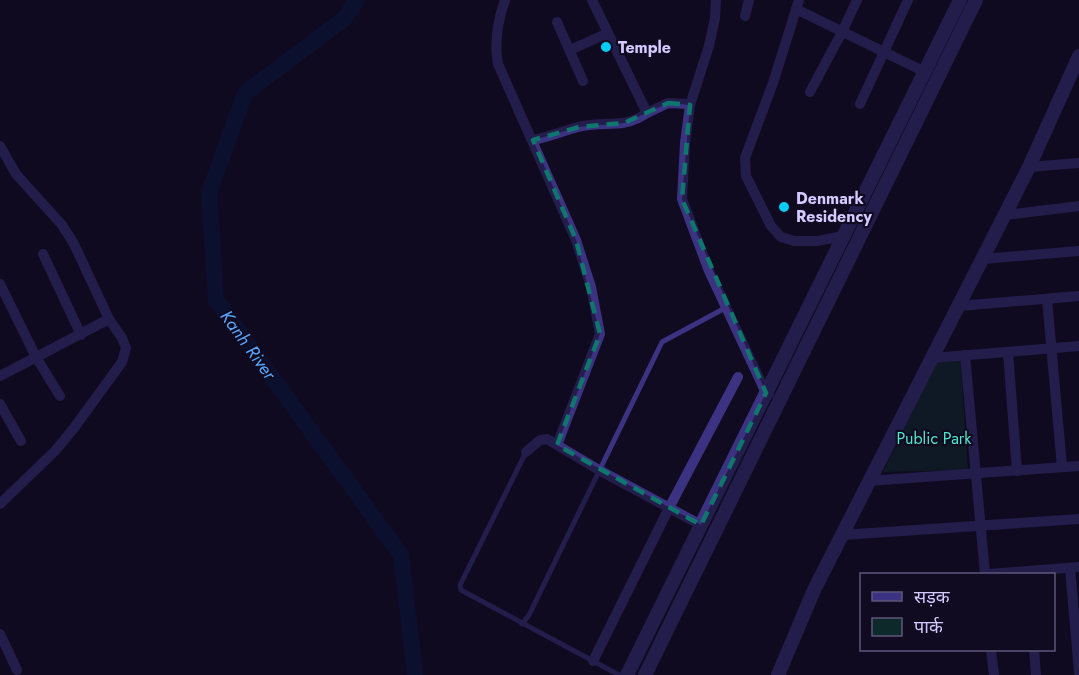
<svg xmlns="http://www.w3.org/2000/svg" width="1079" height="675" font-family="Jost,'Noto Sans Devanagari',sans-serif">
<rect width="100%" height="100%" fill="#100b20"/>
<polygon fill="#0e292a" points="960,357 968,470 883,472 937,361"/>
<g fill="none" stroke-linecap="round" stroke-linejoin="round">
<polyline stroke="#06173e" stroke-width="16" points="357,0 344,19 245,93 209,193 216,300 401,555 415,675"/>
<g stroke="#3b3382" stroke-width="5">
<polyline points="526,452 466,573 460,585 461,590 619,675"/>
<polyline points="522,624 529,615 662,342 727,307"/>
</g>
<g stroke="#3b3382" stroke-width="10">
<path d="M505,0C498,20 494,43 498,64L576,240L591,287L600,334L557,445"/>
<polyline points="592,0 647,113 668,103 690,104"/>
<polyline points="716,0 715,18 709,46 690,105 685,143 682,199 709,271 766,393 769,394"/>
<polyline points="799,0 773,83 745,158 746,176 771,226 781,237 794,241 817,241 844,236"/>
<polyline points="796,9 925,72"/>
<polyline points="745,16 749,0"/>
<polyline points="557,22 583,81"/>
<polyline points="570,50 608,33"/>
<polyline points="810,92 842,32 857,0"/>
<polyline points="860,104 908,0"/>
<path d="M533,140C549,137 563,131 578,127C604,120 623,130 647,113"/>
<polyline points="0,146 16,174 62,225 74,244 109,319 122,338 126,348 122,362 74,428 55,451 0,504"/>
<polyline points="1029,167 1079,163"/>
<polyline points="1005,215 1079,206"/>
<polyline points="43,254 81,335"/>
<polyline points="983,259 1079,251"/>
<polyline points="0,284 36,357 60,396"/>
<polyline points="1047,299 1062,467"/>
<polyline points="959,306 1079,296"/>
<polyline points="1008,352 1017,471"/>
<polyline points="965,355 985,574"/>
<polyline points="932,358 1079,346"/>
<polyline points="0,376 109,319"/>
<polyline points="0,404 21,441"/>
<polyline points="526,452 540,440 547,439 599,470 701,525"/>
<polyline points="868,481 1079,466"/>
<polyline points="842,535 1079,519"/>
<polyline points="1070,568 1079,672"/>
<polyline points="989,574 1079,567"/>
<polyline points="0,634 17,670"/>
<polyline points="991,650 994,675"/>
<polyline points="1034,650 1036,675"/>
<polyline points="593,661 669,508 738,377"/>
</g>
<g stroke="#3b3382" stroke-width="14">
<polyline points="627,675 960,0"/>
<polyline points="645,675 976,0"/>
<polyline points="778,675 814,590 1029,167 1079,56"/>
</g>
</g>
<path d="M0 0H1079V675H0ZM668,103L690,105L682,199L766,393L701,525L557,445L600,334L576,240L533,140L579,127L624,123Z" fill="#100b20" fill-opacity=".55" fill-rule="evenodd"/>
<path fill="none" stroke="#0f766e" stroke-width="4.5" stroke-dasharray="12 8" stroke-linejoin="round" d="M668,103L690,105L682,199L766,393L701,525L557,445L600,334L576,240L533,140L579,127L624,123Z"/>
<g fill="#00cdf5" stroke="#100b20" stroke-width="2">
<circle cx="606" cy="47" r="6"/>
<circle cx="784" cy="207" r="6"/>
</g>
<g text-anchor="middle" stroke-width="4.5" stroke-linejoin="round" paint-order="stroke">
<g font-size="16" font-weight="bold" fill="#d4caff" stroke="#100b20" text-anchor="start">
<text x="618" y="53">Temple</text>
<text x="796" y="204">Denmark<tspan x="796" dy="18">Residency</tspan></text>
</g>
<g font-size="16" fill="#50e6ca" stroke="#100b20">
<text x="934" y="444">Public Park</text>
</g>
<g font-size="18" font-style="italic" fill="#58a7ff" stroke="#100b20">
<text transform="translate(248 345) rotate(54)" y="6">Kanh River</text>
</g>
</g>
<rect x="860" y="573" width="195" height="78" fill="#100b20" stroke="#5e5779" stroke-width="1.5"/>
<rect x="872" y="592" width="30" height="9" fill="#3b3382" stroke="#5e5779" stroke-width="1.5"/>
<text x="914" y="603" font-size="18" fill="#d4caff">सड़क</text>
<rect x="872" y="618" width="30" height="18" fill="#0e292a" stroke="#5e5779" stroke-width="1.5"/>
<text x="914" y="633" font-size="18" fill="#d4caff">पार्क</text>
</svg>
